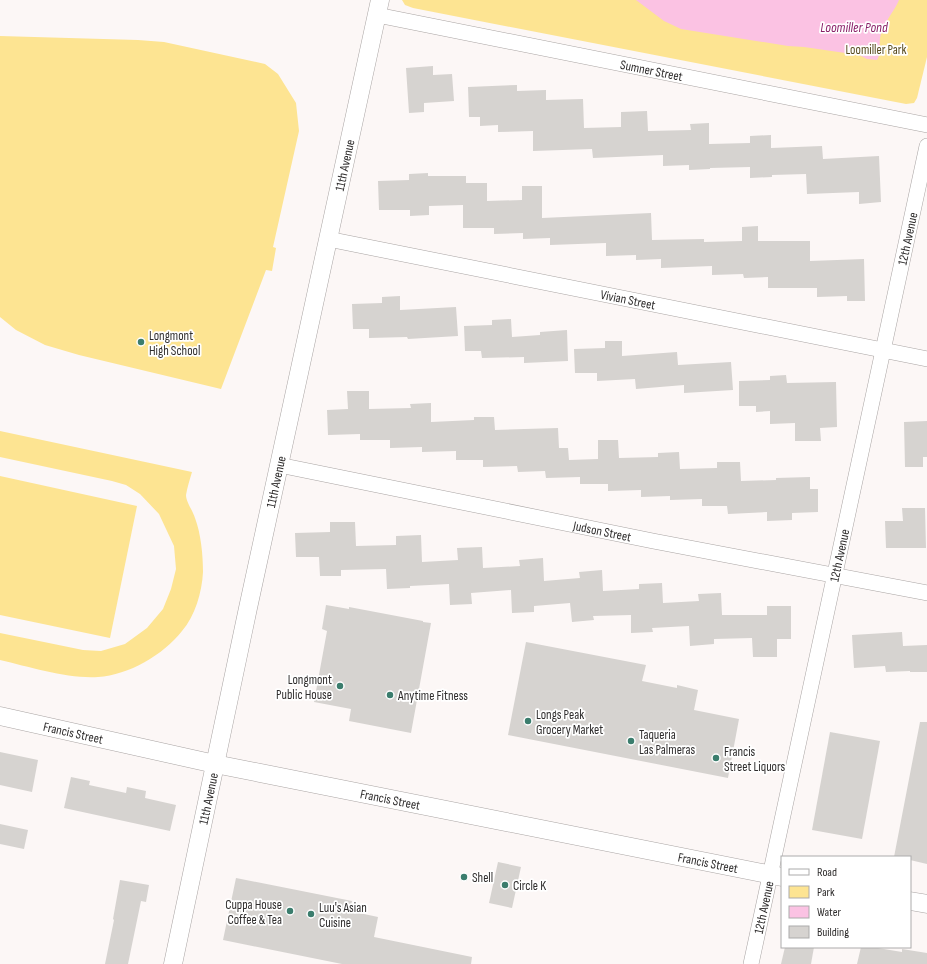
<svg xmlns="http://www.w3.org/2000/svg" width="927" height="964" font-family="'Sofia Sans Condensed',sans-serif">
<rect width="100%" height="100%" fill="#fcf7f6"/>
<g fill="#fde492">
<polygon points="402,0 927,0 927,57 917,98 914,103 906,104 413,8 405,5"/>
<polygon points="0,36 138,40 164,42 265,64 278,74 296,103 299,131 273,247 276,248 272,271 266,270 221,389 79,355 45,345 16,330 0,317"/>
<path d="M0,431L192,472C190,479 187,488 186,495C186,502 193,511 195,518C201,534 203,555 203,572C202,592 195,616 182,631C163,655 129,675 98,677C68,679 30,667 0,660V633L83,650L101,651L125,644L147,628L163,609L171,589L176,569L174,546L159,514L140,494L126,485L112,481L0,457Z"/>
<polygon points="0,476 137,506 110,638 0,615"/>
</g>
<path fill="#fbc2e3" d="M636,0H899C894,12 884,22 881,34C878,43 882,52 877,60L867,59L859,55L804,47L788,46L681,29L664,21Z"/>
<g fill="#d6d3d0">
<polygon points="433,66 433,75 452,74 454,101 424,103 424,112 409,113 406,68"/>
<polygon points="517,85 517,91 546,90 546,100 583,99 584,128 621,127 621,112 647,111 648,131 691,130 690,124 709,123 709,144 750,143 750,136 771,135 771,148 822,146 823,159 879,156 881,202 859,204 859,192 807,194 806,174 772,175 772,177 750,178 750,167 710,168 710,169 689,170 689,165 663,166 663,155 593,158 592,149 533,151 533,131 498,132 498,125 480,126 480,117 469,117 468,87"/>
<polygon points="428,173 428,176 466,176 466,183 487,183 487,201 522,200 522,186 542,186 542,218 651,213 652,240 704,239 704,242 742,241 742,227 758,226 758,241 810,241 810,261 864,259 865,301 847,301 847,296 817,297 817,288 768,288 768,277 744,278 743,274 712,275 712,266 661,268 661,259 636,260 636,255 606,256 606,243 550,245 550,238 523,239 523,233 494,234 494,228 463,228 463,205 429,206 429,215 410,216 410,210 379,210 378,181 409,180 409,174"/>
<polygon points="400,296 400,310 456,307 458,336 408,339 407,337 369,338 369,329 353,329 352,304 382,303 382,297"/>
<polygon points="511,319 512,337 540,335 540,332 567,330 568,361 524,363 524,357 482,358 481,351 465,351 464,326 492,325 492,320"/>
<polygon points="605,341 622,341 622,356 677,352 678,365 731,362 733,390 684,393 684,385 636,389 635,379 597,381 597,373 575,373 574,349 605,348"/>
<polygon points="786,375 787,383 836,382 837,427 820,428 821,441 795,441 795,423 770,424 770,411 756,412 756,406 739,406 739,381 770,380 770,376"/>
<polygon points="347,391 369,391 369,409 411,408 410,404 431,403 431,422 474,420 474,417 494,417 495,430 558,428 559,448 568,448 569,460 598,459 598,440 618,440 619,458 658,457 658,453 679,452 680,469 717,468 717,462 740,462 741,481 776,480 776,478 810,477 810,489 818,489 818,512 792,513 792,520 767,521 767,512 728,514 727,506 702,506 702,499 670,500 670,496 641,497 641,490 608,491 608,484 580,484 580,477 546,478 545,471 518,472 517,466 483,467 483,460 456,460 456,451 422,452 422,447 390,448 390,440 360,440 360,434 328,435 327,410 348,409"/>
<polygon points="927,421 927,457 923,457 923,467 905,467 904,422"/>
<polygon points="902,508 925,508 926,548 886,548 885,521 903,521"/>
<polygon points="330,522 355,522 356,546 396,545 396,536 421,535 422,562 458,560 457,548 482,547 483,568 520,566 519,560 543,558 544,581 580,578 579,572 602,570 603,591 639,589 639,584 662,583 663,603 699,601 698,594 721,593 722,615 767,615 767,606 791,606 791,639 777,639 777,657 753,657 752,638 714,639 714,644 690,646 689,626 652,628 653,632 631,633 631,615 593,616 594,620 572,622 570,603 534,606 534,612 512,613 511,590 471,593 472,604 450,605 449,584 410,586 410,588 387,589 386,569 341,570 341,576 320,576 319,557 296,557 295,533 330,532"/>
<polygon points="326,605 349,609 349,607 423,621 423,622 431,623 411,733 349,721 351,709 314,702 327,631 322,629"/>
<polygon points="902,632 903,646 927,645 927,672 910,672 910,671 886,672 885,666 854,668 852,635"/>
<polygon points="526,642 646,665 642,681 677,688 677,685 698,690 694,710 739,719 728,778 508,735"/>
<polygon points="920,722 927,722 927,864 910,860 910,857 894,857"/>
<polygon points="830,732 880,741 862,839 812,830"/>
<polygon points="0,752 38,760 32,792 0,785"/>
<polygon points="71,777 90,781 89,785 126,793 127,787 146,791 145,798 176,805 170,831 64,808"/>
<polygon points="0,824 28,830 24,849 0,844"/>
<polygon points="498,862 521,867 512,908 489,903"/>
<polygon points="236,878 352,901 350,911 378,917 374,937 472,957 471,964 342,964 223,940"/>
<polygon points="120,880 149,885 146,902 141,901 128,964 105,964 114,920 113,919"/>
<polygon points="785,947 814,947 811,964 781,964"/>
<polygon points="861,947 872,947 902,952 902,949 927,953 927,964 857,964"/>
</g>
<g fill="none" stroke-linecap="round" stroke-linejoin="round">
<g stroke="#a9a4a3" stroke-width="16">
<g id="minor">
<path id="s1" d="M377,15L927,125"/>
<path id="s2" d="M328,239L927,359"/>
<path id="s3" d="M279,465L653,541L927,593"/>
<path id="s4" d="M751,964L927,146"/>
</g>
</g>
<g stroke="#a9a4a3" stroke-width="19">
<g id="tertiary">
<path id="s5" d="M0,716L215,764L782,877"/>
<polyline points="910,901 927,904"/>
<path id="s6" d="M173,964L248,608L380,0"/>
</g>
</g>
<use href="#minor" stroke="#fff" stroke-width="15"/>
<use href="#tertiary" stroke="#fff" stroke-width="18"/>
</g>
<g fill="#3b7d6d" stroke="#fff" stroke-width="1.5">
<circle cx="141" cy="342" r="4"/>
<circle cx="340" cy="686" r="4"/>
<circle cx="390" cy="695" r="4"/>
<circle cx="528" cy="721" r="4"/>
<circle cx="631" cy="741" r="4"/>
<circle cx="716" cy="758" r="4"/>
<circle cx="464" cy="877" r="4"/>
<circle cx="505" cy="885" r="4"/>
<circle cx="290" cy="911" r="4"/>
<circle cx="311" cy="914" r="4"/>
</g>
<g text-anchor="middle" stroke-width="3.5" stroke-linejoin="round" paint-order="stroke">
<g font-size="13" fill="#574a1f" stroke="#fff">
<text x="876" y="54">Loomiller Park</text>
</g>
<g font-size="13" fill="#2f2d2d" stroke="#fff">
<text dy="5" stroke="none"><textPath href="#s1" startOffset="280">Sumner Street</textPath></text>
<text dy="5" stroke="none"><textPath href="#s6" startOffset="817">11th Avenue</textPath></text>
<text dy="5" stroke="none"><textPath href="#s4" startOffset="742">12th Avenue</textPath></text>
<text dy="5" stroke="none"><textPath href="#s2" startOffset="306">Vivian Street</textPath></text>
<text dy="5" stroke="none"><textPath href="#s6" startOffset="493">11th Avenue</textPath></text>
<text dy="5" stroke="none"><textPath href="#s3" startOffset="330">Judson Street</textPath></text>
<text dy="5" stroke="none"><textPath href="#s4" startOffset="418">12th Avenue</textPath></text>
<text dy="5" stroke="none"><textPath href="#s5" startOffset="75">Francis Street</textPath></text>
<text dy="5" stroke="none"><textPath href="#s6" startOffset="169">11th Avenue</textPath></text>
<text dy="5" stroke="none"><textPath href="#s5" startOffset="399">Francis Street</textPath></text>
<text dy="5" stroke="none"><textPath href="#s5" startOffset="723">Francis Street</textPath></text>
<text dy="5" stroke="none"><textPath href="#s4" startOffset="58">12th Avenue</textPath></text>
</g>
<g font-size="13" fill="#2f2d2d" stroke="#fff" text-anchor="start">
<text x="149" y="340">Longmont<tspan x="149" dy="15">High School</tspan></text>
<text x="332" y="684" text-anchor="end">Longmont<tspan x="332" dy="15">Public House</tspan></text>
<text x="398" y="700">Anytime Fitness</text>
<text x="536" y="719">Longs Peak<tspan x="536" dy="15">Grocery Market</tspan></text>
<text x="639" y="739">Taqueria<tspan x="639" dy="15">Las Palmeras</tspan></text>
<text x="724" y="756">Francis<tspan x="724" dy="15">Street Liquors</tspan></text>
<text x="472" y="882">Shell</text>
<text x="513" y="890">Circle K</text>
<text x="282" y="909" text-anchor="end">Cuppa House<tspan x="282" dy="15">Coffee &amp; Tea</tspan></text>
<text x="319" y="912">Luu's Asian<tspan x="319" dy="15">Cuisine</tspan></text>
</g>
<g font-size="14" font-style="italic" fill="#891f68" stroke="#fff">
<text x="854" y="32">Loomiller Pond</text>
</g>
</g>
<rect x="781" y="856" width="130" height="92" fill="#ffffff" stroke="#acabab"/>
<rect x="789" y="869" width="20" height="6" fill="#ffffff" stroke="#acabab"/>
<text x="817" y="876" font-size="12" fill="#2f2d2d">Road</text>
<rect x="789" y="886" width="20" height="12" fill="#fde492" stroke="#acabab"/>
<text x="817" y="896" font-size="12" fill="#2f2d2d">Park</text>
<rect x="789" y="906" width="20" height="12" fill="#fbc2e3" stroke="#acabab"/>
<text x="817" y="916" font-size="12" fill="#2f2d2d">Water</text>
<rect x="789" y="926" width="20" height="12" fill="#d6d3d0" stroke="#acabab"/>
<text x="817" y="936" font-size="12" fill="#2f2d2d">Building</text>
</svg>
